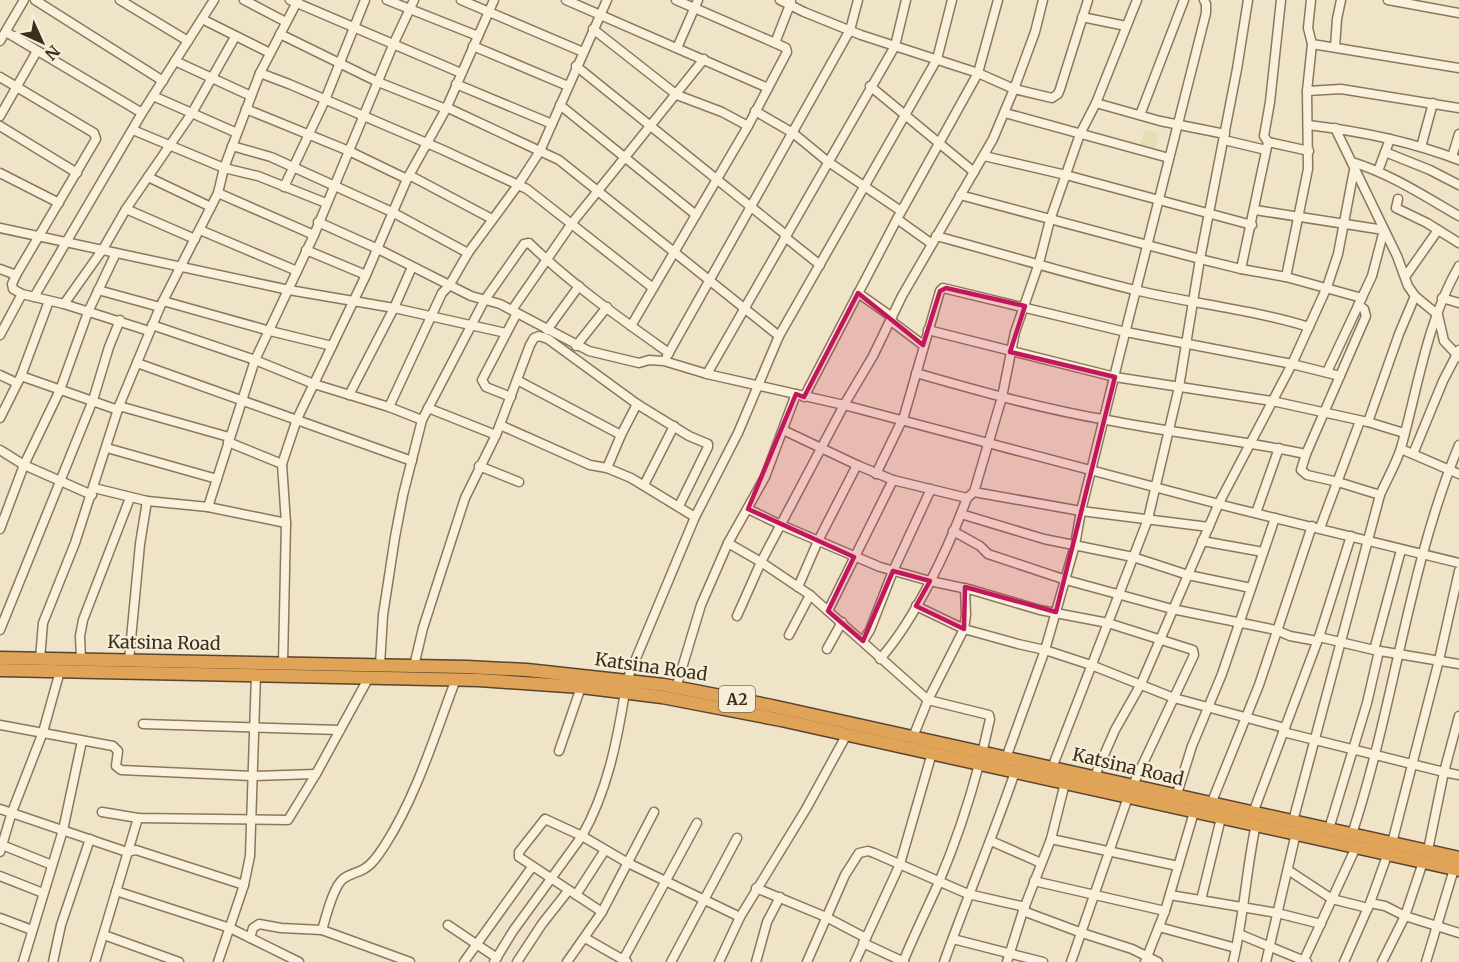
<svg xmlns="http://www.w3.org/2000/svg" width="1459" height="962" font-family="Merriweather,serif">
<rect width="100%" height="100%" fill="#f0e4c8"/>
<polygon fill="#e6deb5" points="1145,130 1159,134 1154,153 1138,148"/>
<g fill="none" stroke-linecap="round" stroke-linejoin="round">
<g stroke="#8d765c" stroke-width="11">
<g id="minor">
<polyline points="35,0 163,81"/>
<polyline points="120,0 188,41"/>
<polyline points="244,0 286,22"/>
<polyline points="290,0 461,73"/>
<polyline points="387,0 478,36"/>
<polyline points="461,0 583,52"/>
<polyline points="566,0 768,88"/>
<polyline points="780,0 804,12 861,35 978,73 1014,89 1052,98 1058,94 1060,89 1088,0"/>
<polyline points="1281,0 1270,102 1264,136 1268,142 1309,151"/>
<polyline points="1388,0 1459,13"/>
<polyline points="1082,17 1126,26"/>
<polyline points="202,19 270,53"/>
<polyline points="593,29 677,95 722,112 748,126"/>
<polyline points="6,32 142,113"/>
<polyline points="280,34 378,82 446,109"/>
<polyline points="0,41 24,0"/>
<polyline points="775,43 791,2"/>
<polyline points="1312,44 1459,68"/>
<polyline points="473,46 568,86"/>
<polyline points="1335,47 1337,19 1341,0"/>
<polyline points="677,48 698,0"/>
<polyline points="175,61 251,96"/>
<polyline points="576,66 786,235"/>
<polyline points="260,73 289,84 443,150 527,189 653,288"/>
<polyline points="0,77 94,133 96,139 16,275 12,284 13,289 22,294"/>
<polyline points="456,84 552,124"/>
<polyline points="870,86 974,172"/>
<polyline points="1307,91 1341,89 1459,108"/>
<polyline points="153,96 237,133"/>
<polyline points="1096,103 1160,121 1225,134"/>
<polyline points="560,105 696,215"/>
<polyline points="446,107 559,160 779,336"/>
<polyline points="246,109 349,151 407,179"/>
<polyline points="755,111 793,133 827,161 901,211"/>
<polyline points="1005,113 1169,158"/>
<polyline points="1140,115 1184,0"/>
<polyline points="0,116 37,51"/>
<path d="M1308,125C1359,131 1410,141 1459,160"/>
<polyline points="0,126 77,173"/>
<polyline points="1335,128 1397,256 1408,286 1415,296 1438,315 1444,341 1459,357"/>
<polyline points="133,130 224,168 258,176 326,203"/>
<polyline points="1224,140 1266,150"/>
<polyline points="232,146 271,157 392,212 468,253"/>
<polyline points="1421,147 1433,103"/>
<polyline points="1385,152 1430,170 1459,185"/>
<polyline points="984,156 1066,175 1252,225"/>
<polyline points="1452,157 1459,134"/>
<path d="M1352,162C1391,174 1424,196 1459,216"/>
<polyline points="1378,171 1390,139"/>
<polyline points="0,173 59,203"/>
<polyline points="411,176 492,219"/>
<polyline points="148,177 211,207"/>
<polyline points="284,187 325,100 365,0"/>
<polyline points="218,193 314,235"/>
<polyline points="960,195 1200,259 1241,269 1286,277 1362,298"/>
<polyline points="1398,199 1396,208 1427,223 1459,243"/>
<polyline points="126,209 195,239"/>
<polyline points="1255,210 1384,230 1372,276 1327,372"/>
<polyline points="897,219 932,244"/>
<polyline points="318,222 378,249 471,296 500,304 589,351 639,363 649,360 664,361 707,374 844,405 1234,508 1459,563"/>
<polyline points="0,228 289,290 394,308 506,333"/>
<polyline points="200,230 297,271"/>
<path d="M936,236C1004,254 1071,275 1139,291C1196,304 1254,310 1309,327"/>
<polyline points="785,237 820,265"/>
<polyline points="306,250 366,275"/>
<polyline points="0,269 16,275"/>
<polyline points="1241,269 1268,142"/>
<polyline points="1286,277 1308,169 1307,91 1312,44 1308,28 1311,0"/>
<polyline points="1405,277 1438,230"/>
<polyline points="98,290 160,307"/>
<polyline points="858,293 892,317"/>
<polyline points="34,297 142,113 214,0"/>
<polyline points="1442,298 1459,303"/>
<polyline points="163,301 270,331 332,346"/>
<polyline points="64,304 103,249 126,209 192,113 235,37"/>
<polyline points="1358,305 1364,309 1366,316 1306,454 1301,470 1307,475 1338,482 1380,495"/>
<polyline points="512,310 572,223 704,59"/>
<polyline points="891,321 923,345"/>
<polyline points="152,325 255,360 314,384 389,407 422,420"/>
<polyline points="631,326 748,126 787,52 786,48 775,43 676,0"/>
<polyline points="547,330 579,286"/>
<polyline points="928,330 1115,377 1272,401 1368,422 1404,433"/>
<polyline points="0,335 22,294 64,304 149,331"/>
<polyline points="576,346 607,307"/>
<polyline points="667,356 850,30 858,0"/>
<polyline points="137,363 412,461"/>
<path d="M916,373C979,391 1042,409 1107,420C1173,433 1240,440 1306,454"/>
<polyline points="707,374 895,46 906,0"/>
<polyline points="0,375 17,383"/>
<polyline points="21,376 118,410"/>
<polyline points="517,380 621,435"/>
<polyline points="349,395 394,308 412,267"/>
<polyline points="511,397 486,387 482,380 517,313"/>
<polyline points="804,397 897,219 978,73 998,0"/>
<polyline points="119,406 229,437"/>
<polyline points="389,407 442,293 449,286 468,253 518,185 540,151 607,0"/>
<polyline points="428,408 496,435"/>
<polyline points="0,418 21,376 49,301"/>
<polyline points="1368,422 1399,334 1415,296"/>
<polyline points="500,425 590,465 607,468 631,478 695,517"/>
<polyline points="783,430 857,465 893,480 967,498"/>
<polyline points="228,442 282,464"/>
<polyline points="107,448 217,479"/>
<polyline points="1401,449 1459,474"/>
<polyline points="0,450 24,465 92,495"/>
<polyline points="1413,454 1443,381 1459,350"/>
<polyline points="479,466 519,482"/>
<polyline points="607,468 621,435 637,404"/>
<polyline points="876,474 904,416 940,291 943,288 1126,332 1292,364 1340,376"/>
<polyline points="644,485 674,426"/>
<polyline points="94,488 147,501 208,507 286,523"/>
<polyline points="974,492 1081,511 1209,527"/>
<polyline points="208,507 255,360 314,235 393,45 414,0"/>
<polyline points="748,509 781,525 880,567 930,581 972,590 1040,610 1108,623 1193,650 1194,655 1132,787"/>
<polyline points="1256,513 1279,448"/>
<polyline points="961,514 1044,539 1133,557 1188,575 1251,588"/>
<polyline points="1320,528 1360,421"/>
<polyline points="0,529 24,465 60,390 88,312 116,253"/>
<polyline points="953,531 980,546 988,554 1066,580 1172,609 1276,630 1290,636 1317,641"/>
<polyline points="1202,541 1263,552"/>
<path d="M728,543L761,562L810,595L928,700L989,715L990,719C978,774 961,830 939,882C927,909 914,935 903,962"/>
<polyline points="798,587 818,541 857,465"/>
<polyline points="916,606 964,629 1018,644 1045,650 1091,665 1174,698 1285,728"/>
<polyline points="828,611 893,480"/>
<polyline points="737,616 761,562 844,405 873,356 902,296 993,139 1014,89 1035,32 1043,0"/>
<polyline points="0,630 93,400 109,347 120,320"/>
<polyline points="789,635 810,595"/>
<polyline points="1319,637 1374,650 1459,664"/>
<polyline points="863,641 870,630 893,571 931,489"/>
<polyline points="827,649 842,622"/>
<polyline points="1374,650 1401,550"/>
<polyline points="40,659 43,623 75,543 119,406 160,307 218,193 224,168 260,73 298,0"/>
<path d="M880,659C916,618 948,549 967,498L974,492L1002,397L1015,332L1039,263L1050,220L1080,134L1096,103L1137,0"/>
<polyline points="81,660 80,636 83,620 130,498"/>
<polyline points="129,660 140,544 147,501"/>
<polyline points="283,663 286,523 282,464 297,419 366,275 407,179 446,109 494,0"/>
<path d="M380,665L383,615L395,537L403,495L422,420L484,301L524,244L529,243C571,284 621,319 669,353"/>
<polyline points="414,666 423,628 465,498 496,435 530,345 534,338 539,336 548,339 637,404 689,436 708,444 708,447 679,506"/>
<polyline points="627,680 695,517 738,433 779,336 937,59 952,0"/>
<polyline points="676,688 701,605 728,543 765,477 796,394"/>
<polyline points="1459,716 1444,772 1459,775"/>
<polyline points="143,724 340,730"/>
<polyline points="0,725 113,746 118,751 116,766 121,770 252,776 316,774"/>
<polyline points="1283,732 1444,772 1428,850"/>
<polyline points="913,737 928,700 964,629 966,615 965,588"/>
<polyline points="559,751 581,687"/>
<polyline points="1006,758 1045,650 1075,545 1081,511 1120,353 1206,13 1206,4 1204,0"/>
<polyline points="1052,768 1148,519 1179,387 1200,259 1237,69 1248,0"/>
<polyline points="1094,778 1115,730 1141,684 1219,503 1292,364 1327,287 1338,254 1354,170"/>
<polyline points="1176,797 1192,746 1222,674 1275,518"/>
<polyline points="1211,804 1259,685 1312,526"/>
<polyline points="0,809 127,852 136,850 244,885"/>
<polyline points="102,812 138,818 288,820 316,774 369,677"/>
<polyline points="1253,813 1319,637 1351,536"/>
<path d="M1293,821L1380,495C1387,479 1396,464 1401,448C1418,387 1427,321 1459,266"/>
<polyline points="1329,829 1367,703 1379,651"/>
<path d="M1352,834C1394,707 1408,568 1459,445"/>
<polyline points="1051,839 1178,866"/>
<polyline points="991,841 1041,863"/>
<polyline points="1392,843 1439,660 1459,571"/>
<polyline points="2,845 52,865"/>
<polyline points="0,852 12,812 43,732 60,671"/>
<polyline points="1288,870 1332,899 1368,908"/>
<polyline points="0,876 43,893"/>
<polyline points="1034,881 1165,911"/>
<polyline points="756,888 826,917 866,938"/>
<polyline points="116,891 230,928 299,962"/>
<polyline points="576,895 605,850"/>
<polyline points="1170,895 1277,913 1321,924"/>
<polyline points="1201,900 1221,818"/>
<polyline points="1370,903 1385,906 1405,916 1459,933"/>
<polyline points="1023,911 1082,933 1132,949 1158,962"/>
<polyline points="602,912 519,857 519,852 545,819 582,836 628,863 740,917"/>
<polyline points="0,918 32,930"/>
<polyline points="448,925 497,958"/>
<polyline points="1159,927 1236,948"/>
<path d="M322,930C326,917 333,887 343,879C349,874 357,873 364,869C373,864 379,854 385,845C417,795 435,734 456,679"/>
<polyline points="1239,934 1307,962"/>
<polyline points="104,935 179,962"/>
<polyline points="250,938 253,928 259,924 281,928 322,930 410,962"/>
<polyline points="585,938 627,962"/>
<polyline points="953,939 1043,962"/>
<polyline points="863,943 904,962"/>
<polyline points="623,960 697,823"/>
<polyline points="23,962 63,830 82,741"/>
<polyline points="53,962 61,925 90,839"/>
<polyline points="95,962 138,818"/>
<polyline points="218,962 244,885 250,856 256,674"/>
<polyline points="464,962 532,867"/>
<path d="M494,962L513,931L582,836C607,792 617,742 625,692"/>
<polyline points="517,962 542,924 568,891"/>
<polyline points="567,962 602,912 654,812"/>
<polyline points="671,962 737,838"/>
<polyline points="719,962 740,917 806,809 847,734"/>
<polyline points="756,962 767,922 780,897"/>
<polyline points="807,962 845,875 859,853 868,851 874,853 968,894 1025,907"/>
<polyline points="855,962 900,864 932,753"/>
<path d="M944,962C967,898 993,836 1015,772"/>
<polyline points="1007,962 1023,911 1051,839 1065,783"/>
<polyline points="1071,962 1128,797"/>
<polyline points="1145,962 1165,911 1194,812"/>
<path d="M1233,962C1244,917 1246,870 1256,824"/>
<polyline points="1266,962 1296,833"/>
<polyline points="1303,962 1356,847"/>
<polyline points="1344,962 1370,903 1388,853"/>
<polyline points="1382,962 1405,916 1423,862"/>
<polyline points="1426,962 1454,869"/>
</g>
</g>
<g stroke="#5b4430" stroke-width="15">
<g id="highway">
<polyline points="0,658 467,667 527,670 664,685 772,706 1459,858"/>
<polyline points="0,670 479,680 581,687 662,697 781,720 1459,870"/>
</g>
</g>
<use href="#minor" stroke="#faf1dc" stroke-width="8"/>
<use href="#highway" stroke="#e0a458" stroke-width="12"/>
</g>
<path fill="#c2185b" fill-opacity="0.2" stroke="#c2185b" stroke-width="4.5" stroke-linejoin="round" d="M946,288L1025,306L1010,352L1115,377L1056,612L965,587L964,629L916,606L930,581L893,571L863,641L828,611L854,557L748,509L796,394L804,397L858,293L923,345L940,291Z"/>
<g text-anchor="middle" stroke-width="4.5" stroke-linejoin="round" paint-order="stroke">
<rect fill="#f7eed8" stroke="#756857" stroke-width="1.5" x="719" y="686" width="36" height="26" rx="4.5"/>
<g font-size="16" font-weight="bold" fill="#3d2e20">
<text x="737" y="705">A2</text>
</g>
<g font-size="18" fill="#3d2e20" stroke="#f7eed8">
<text transform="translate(164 643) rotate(1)" y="6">Katsina Road</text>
<text transform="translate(651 667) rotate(8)" y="6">Katsina Road</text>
<text transform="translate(1128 767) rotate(13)" y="6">Katsina Road</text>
</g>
</g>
<g transform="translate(42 42) rotate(135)" stroke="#f7eed8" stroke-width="4.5" paint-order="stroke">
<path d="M0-4.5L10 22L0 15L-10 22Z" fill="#3d2e20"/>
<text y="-9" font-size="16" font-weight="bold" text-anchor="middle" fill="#3d2e20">N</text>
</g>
</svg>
